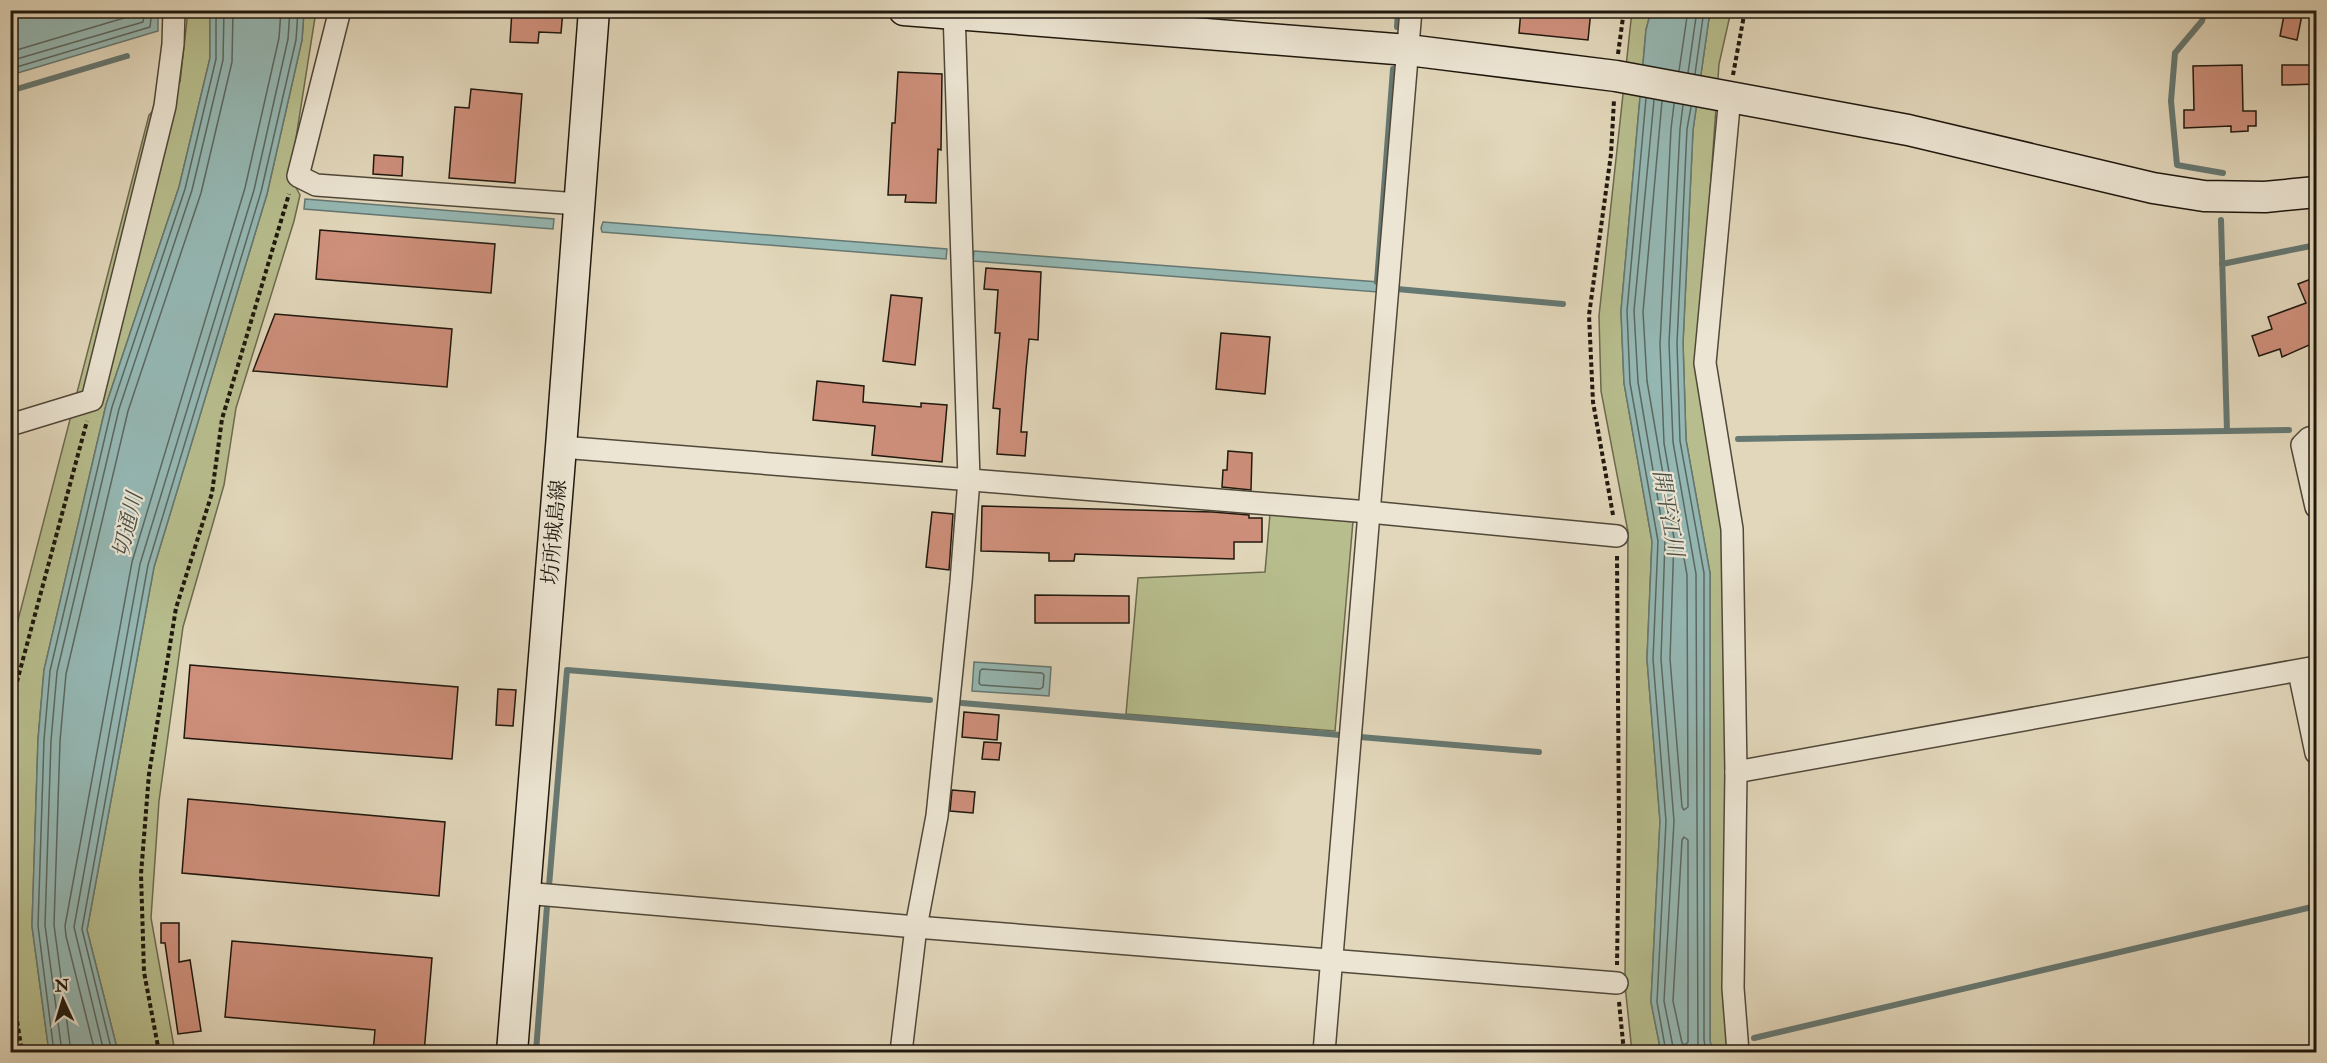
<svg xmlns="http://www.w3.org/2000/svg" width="2327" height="1063" font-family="'IM FELL Double Pica','Noto Serif JP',serif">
<rect width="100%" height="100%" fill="#e2d7bb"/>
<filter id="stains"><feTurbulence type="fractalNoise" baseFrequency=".00333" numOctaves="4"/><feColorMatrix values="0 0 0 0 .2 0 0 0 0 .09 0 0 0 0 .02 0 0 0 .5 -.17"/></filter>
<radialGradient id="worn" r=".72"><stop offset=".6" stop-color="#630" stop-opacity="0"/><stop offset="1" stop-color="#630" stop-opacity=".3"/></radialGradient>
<g fill="#b7bd8d" stroke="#6b6a4e" stroke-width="1.5">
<polygon points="188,11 210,11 210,58 179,187 106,405 44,670 38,740 32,926 49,1052 11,1052 11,647 149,115 180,82"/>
<polygon points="304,11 316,11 290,176 300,195 294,221 236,408 224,485 183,627 159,801 151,918 175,1052 118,1052 87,930 154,567 267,194 302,40"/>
<polygon points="1632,11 1651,11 1646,30 1621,311 1624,383 1652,541 1647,659 1660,821 1651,1002 1661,1052 1632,1052 1625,985 1628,532 1601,391 1599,316"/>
<polygon points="1710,11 1731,11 1719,64 1698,365 1726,545 1728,1052 1712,1052 1710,1040 1710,573 1686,440 1683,343 1693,130"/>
<polygon points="1270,514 1353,521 1335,731 1126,714 1138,578 1265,572"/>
</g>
<g fill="#95b8b4" stroke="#667872" stroke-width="1.5">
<polygon points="19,11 158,11 158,31 11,75 11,23"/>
<polygon points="210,11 304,11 302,40 267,194 154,567 87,930 118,1052 49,1052 32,926 38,740 44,670 106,405 179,187 210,58"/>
<polygon points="1651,11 1710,11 1693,130 1683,343 1686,440 1710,573 1710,1040 1712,1052 1661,1052 1651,1002 1660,821 1647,659 1652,541 1624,383 1621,311 1646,30"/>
<polygon points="305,199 554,219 553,229 304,209"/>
<polygon points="603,222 947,249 946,259 602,232 601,228"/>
<polygon points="974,251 1379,282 1378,292 973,261"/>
<polygon points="974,662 1051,667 1049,696 972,691"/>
</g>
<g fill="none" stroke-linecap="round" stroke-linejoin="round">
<g stroke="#5a6861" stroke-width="1.5">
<polyline points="10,52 134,15 136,10"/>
<polyline points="10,61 143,22 145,10"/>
<polyline points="10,69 150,27 152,10"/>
<polyline points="1679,71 1688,10"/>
<polyline points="1688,73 1697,10"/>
<polyline points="1695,74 1704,10"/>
<polyline points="1646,98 1627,311 1630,383 1658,541 1653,659 1666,821 1657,1002 1666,1052"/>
<polyline points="1654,100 1634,311 1638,382 1665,541 1661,659 1674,821 1664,1001 1674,1052"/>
<polyline points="1662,101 1643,312 1647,381 1674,538 1670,659 1682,807 1684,810 1688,807 1687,575 1664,443 1660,344 1671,129 1674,104"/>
<polyline points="1683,105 1680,129 1669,343 1673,442 1696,574 1698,1052"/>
<polyline points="1691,107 1687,129 1677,343 1680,441 1704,573 1704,1040 1706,1052"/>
<polygon points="982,669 1042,673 1044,675 1043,687 1040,689 981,685 979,683 980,671"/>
<polygon points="1684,837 1688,840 1688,1042 1685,1045 1682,1043 1673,1001 1682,840"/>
<polyline points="54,1052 38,926 44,740 50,671 112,407 185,189 216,59 216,10"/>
<polyline points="62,1052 45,925 51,741 57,672 119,409 192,190 223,60 224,10"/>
<polyline points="71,1052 54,925 60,741 66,674 128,411 201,193 232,62 233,10"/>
<polyline points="95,1052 66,936 65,926 132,562 245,188 279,38 281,10"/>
<polyline points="104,1052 74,927 140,564 254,190 288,39 290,10"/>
<polyline points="112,1052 82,929 148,565 261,192 296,40 298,10"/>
</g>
<g stroke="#667872" stroke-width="6">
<polyline points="2205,10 2202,21 2175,53 2171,101 2177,165 2223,173"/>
<polyline points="1397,27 1398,10"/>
<polyline points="10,91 127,56"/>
<polyline points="2221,220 2227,431"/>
<polyline points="2222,264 2316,245"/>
<polyline points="1377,282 1393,69"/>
<polyline points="1397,289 1563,304"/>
<polyline points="1738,439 2289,430"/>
<polyline points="962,703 1340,735"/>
<polyline points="1360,737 1539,752"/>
<polyline points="549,886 567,670 930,700"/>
<polyline points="1754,1038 2316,906"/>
<polyline points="536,1052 547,906"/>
</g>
</g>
<g fill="#ce8f7b" stroke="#1f180e" stroke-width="1.5">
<polygon points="512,10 563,10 561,33 539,32 538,43 510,42"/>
<polygon points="1521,10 1591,10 1588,40 1519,33"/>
<polygon points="2285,10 2303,10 2297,40 2280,36"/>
<polygon points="2242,65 2243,111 2256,111 2256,126 2248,126 2248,131 2231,132 2231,126 2184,128 2184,110 2194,110 2193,66"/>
<polygon points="2282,65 2316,65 2316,84 2282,85"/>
<polygon points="898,72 942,74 941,150 938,149 936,203 905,202 906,195 888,195 892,123 895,123"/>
<polygon points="471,89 522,94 515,183 449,178 455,107 469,108"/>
<polygon points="374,155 403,157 402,176 373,174"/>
<polygon points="320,230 495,244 491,293 316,279"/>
<polygon points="986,268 1041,272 1038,340 1029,339 1026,370 1021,432 1027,432 1025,456 997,454 1000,409 993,408 1000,333 995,333 998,290 984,289"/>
<polygon points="2316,277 2316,342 2282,357 2280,349 2259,356 2252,336 2272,329 2268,317 2306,303 2298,284"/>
<polygon points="891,295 922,298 915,365 883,361"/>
<polygon points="275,314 452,329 447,387 253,371"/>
<polygon points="1221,333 1270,337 1265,394 1216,389"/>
<polygon points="817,381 864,386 863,402 921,407 921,403 947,405 942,462 872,455 875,426 813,420"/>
<polygon points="1228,451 1252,453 1251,490 1222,487 1223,470 1227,470"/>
<polygon points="982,506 1213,512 1249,515 1249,518 1262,518 1262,542 1234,542 1234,559 1075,554 1074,561 1049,561 1049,553 981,551"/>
<polygon points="932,512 953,514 949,570 926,567"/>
<polygon points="1035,595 1129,596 1129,623 1035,623"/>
<polygon points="190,665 458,687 452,759 184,738"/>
<polygon points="498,689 516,690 513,726 496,725"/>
<polygon points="964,712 999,715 997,740 962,737"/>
<polygon points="984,742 1001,743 999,760 982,759"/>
<polygon points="952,790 975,792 973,813 950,811"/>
<polygon points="188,799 445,822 439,896 182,873"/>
<polygon points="161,923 179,923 179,962 190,960 201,1031 178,1034 165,943 161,943"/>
<polygon points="232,941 432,958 424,1053 373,1053 375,1030 225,1017"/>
</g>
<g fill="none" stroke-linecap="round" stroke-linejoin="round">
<g stroke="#504839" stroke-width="24">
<g id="street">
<polyline points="340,10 298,176 316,185 579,204"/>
<polyline points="1730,96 1705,363 1732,529 1736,772 1733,988 1738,1052"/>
<polyline points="10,425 92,400 165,106 173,44 174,10"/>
<polyline points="2316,436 2309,438 2302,445 2316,507"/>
<polyline points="561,447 1369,512 1617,536"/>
<polyline points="2299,672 2316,753"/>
<polyline points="1736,772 2316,667"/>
<polyline points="524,893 916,927 1617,983"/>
<polyline points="901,1052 916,927 937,816 961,582 969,479 954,10"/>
<polyline points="1324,1052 1411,10"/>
</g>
</g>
<g stroke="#1f180e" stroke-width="33">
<g id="secondary">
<polyline points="904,10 1408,50 1616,76 1908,130 2153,188 2204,196 2265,197 2316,192"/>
<polyline points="512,1052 561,447 594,10"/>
</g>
</g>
<g stroke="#1f180e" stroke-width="4" stroke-dasharray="4.5 3" stroke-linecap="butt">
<polyline points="1618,54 1624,10"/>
<polyline points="1733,75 1745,10"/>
<polyline points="1613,515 1593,402 1589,315 1611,154 1614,100"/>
<polyline points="1617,556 1619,830 1617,965"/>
<polyline points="10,734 15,689 87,421"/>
<polyline points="10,977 22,1052"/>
<polyline points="1619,1002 1624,1052"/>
<polyline points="159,1052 144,972 141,874 149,774 176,608 212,493 222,419 289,194"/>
</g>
<use href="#street" stroke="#ece5d3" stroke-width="21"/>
<use href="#secondary" stroke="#ece5d3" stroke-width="30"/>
</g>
<g text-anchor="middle" stroke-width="4.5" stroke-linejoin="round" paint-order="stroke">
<g font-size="21" fill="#1f180e" stroke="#ece5d3">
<text transform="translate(554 532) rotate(-85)" y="7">坊所城島線</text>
</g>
<g font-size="22" font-style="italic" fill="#485048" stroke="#ece5d3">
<text transform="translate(1669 513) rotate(80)" y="8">開平江川</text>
<text transform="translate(127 525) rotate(-77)" y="8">切通川</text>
</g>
</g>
<rect width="2327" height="1063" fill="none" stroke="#e2d7bb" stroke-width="36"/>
<rect x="12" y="12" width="2303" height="1039" fill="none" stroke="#1f180e" stroke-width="3"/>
<rect x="18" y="18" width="2291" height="1027" fill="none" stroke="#1f180e" stroke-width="1.5"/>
<g transform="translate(63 1000) rotate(356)" stroke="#ece5d3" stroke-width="4.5" paint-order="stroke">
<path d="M0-4.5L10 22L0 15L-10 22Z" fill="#1f180e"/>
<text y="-9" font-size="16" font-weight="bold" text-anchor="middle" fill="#1f180e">N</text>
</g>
<rect width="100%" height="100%" filter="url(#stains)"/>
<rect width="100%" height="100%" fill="url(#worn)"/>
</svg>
